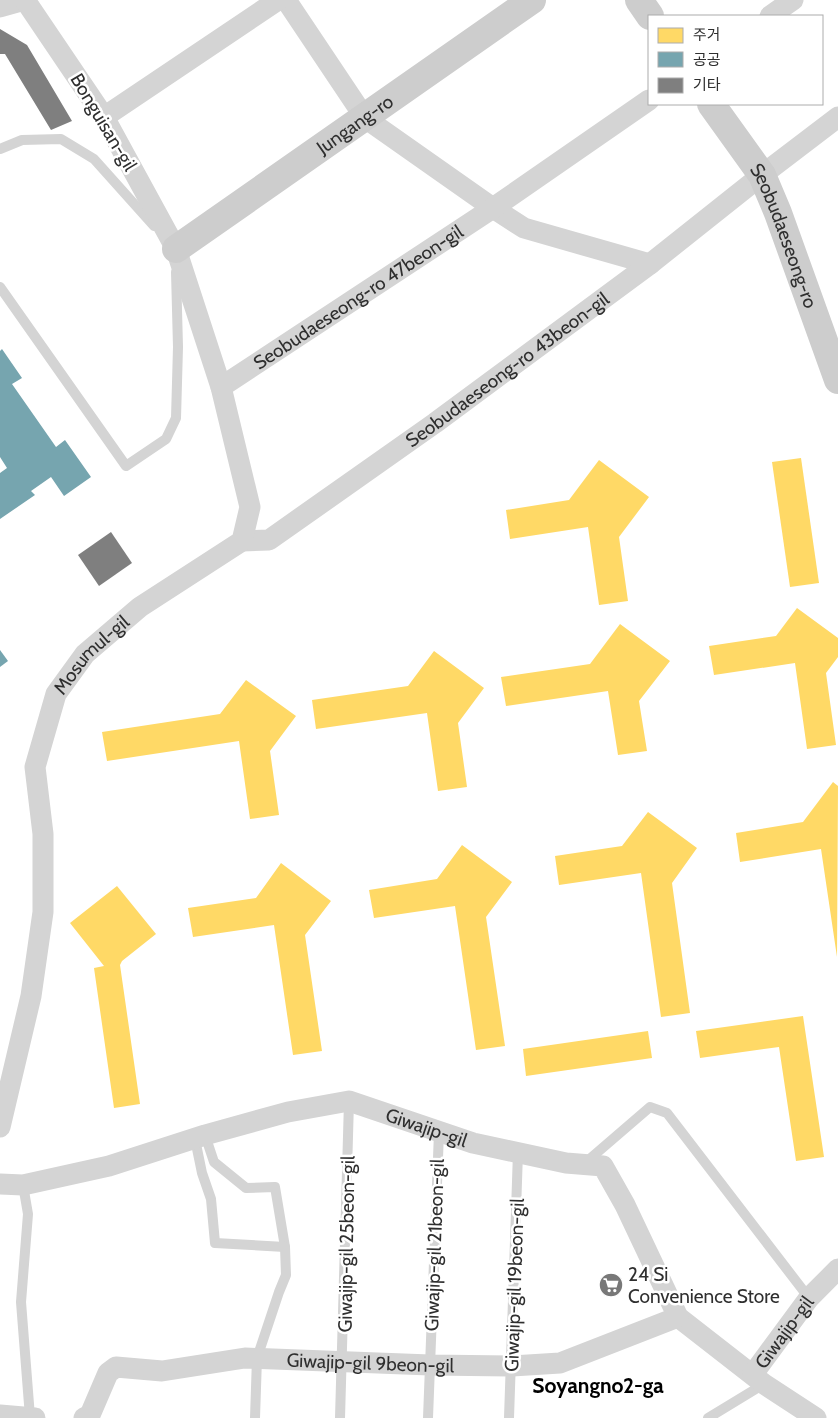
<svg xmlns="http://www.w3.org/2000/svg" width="838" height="1418" font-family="Cabin,'Noto Sans KR',sans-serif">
<rect width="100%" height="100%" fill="#fff"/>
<g fill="#ffd966">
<polygon points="801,458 819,583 790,587 772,462"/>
<polygon points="599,460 649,497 619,537 628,601 599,605 588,527 510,539 506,510 569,500"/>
<polygon points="797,608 838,638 838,657 826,673 836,745 807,749 795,663 714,675 709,646 776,636"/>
<polygon points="620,624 670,661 639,701 647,751 618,755 608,691 506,706 501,677 590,664"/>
<polygon points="434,651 484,688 458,723 467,787 438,791 427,713 316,729 312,700 408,686"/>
<polygon points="246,680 296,716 270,751 279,815 250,819 239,741 107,761 102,732 220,714"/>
<polygon points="833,782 838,786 837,957 821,849 740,862 736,833 803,822"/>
<polygon points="648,812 697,848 672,883 690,1013 661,1017 641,873 559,885 555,856 622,846"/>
<polygon points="462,845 512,882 486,917 505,1046 476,1050 455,906 374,918 369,890 437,879"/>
<polygon points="281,863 331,901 305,935 322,1051 293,1055 274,925 193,937 188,908 256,898"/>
<polygon points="117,886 156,934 122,961 120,965 140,1104 114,1108 94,968 104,966 70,923"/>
<polygon points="803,1016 824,1157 796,1161 779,1047 700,1058 696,1031"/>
<polygon points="648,1031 652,1058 526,1076 523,1049"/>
</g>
<g fill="#76a5af">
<polygon points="2,349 22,378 12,384 56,447 65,440 91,477 64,496 51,477 31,491 35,495 0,519 0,473 7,468 0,457 0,351"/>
<polygon points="0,650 8,661 0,667"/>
</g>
<g fill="#7f7f7f">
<polygon points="0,29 27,45 72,121 51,130 5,54 0,54"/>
<polygon points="111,532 132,563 99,586 78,555"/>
</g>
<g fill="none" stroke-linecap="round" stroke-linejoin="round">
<g stroke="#d4d4d4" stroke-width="10">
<polyline points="0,149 22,140 61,139 94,159 154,226"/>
<polyline points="0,287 126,466 166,439 176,418 178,347 176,272"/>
<polyline points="205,1135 214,1162 246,1188 275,1187 285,1247 286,1275 279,1292 257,1358 255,1418"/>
<polyline points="195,1139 202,1173 211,1199 215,1243 285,1247"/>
<polyline points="585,1163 650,1107 667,1113 809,1298"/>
<polyline points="23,1185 28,1214 21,1302 30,1417"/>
<polyline points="340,1418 349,1101"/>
<polyline points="428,1418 439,1132"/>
<polyline points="509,1418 518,1152"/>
<polyline points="708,1418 764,1384"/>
</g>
<g stroke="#d4d4d4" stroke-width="21">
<polyline points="286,0 365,118 493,208 524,228 650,264"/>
<polyline points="0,7 25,0"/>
<polyline points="770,16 793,0"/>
<polyline points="104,117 278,0"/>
<path id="s1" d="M221,387L493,208L649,100"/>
<path id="s2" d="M242,541L269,540L435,423L650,264L762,175L838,117"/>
<path id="s3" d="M0,1127L31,996L43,912V834L35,767L56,694L85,654L140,607L242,541L250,507L221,387L176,249L104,117L25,0"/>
<path id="s4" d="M0,1184L23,1185L109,1166L205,1135L288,1112L349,1101L473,1143L566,1163L603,1166L625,1205L678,1317L764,1384L816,1418"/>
<path id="s5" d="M753,1374L809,1298L838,1269"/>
<polyline points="0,1415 35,1418"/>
<path id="s6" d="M84,1418L90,1415L108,1373L116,1367L162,1371L245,1358L430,1365L512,1366L560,1363L678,1317"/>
</g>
<g stroke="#cdcdcd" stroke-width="28">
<polyline points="639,0 650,16"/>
<path id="s7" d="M711,104L762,175L778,213L838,380"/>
<path id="s8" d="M176,249L532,0"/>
</g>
</g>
<defs>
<g id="supermarket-disc" transform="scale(1.25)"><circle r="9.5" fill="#787878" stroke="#fff"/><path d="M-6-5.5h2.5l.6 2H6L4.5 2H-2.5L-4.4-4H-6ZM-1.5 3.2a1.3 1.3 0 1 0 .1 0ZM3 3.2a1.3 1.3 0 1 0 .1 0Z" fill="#fff"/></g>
</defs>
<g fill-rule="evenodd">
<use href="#supermarket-disc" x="611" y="1285"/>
</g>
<g text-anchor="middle" stroke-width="5" stroke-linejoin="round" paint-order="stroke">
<g font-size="19" fill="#2f2f2f" stroke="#fff">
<text transform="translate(104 122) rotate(59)" y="7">Bonguisan-gil</text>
<text dy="7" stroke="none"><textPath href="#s8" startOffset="218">Jungang-ro</textPath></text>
<text dy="7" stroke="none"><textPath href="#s7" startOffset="152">Seobudaeseong-ro</textPath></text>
<text dy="7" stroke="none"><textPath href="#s1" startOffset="164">Seobudaeseong-ro 47beon-gil</textPath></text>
<text dy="7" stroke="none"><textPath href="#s2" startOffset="320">Seobudaeseong-ro 43beon-gil</textPath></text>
<text dy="7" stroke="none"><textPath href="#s3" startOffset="494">Mosumul-gil</textPath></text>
<text dy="7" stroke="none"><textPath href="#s4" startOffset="442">Giwajip-gil</textPath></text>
<text transform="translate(346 1244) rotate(-89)" y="7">Giwajip-gil 25beon-gil</text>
<text transform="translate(434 1245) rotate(-88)" y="7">Giwajip-gil 21beon-gil</text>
<text transform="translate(514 1285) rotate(-88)" y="7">Giwajip-gil 19beon-gil</text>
<text dy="7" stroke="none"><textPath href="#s5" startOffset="52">Giwajip-gil</textPath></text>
<text dy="7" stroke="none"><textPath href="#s6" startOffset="318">Giwajip-gil 9beon-gil</textPath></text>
</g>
<g font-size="19" fill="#2f2f2f" stroke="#fff" text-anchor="start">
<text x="628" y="1281">24 Si<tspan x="628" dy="22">Convenience Store</tspan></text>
</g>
<g font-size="21" font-weight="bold" fill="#000" stroke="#fff">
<text x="598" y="1393">Soyangno2-ga</text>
</g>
</g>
<rect x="648" y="15" width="175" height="90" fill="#ffffff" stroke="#acacac"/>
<rect x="658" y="28" width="25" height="15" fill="#ffd966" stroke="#acacac"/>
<text x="693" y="40" font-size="15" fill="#2f2f2f">주거</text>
<rect x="658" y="52" width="25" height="15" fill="#76a5af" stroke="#acacac"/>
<text x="693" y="65" font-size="15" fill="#2f2f2f">공공</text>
<rect x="658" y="78" width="25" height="15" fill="#7f7f7f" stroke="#acacac"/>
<text x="693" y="90" font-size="15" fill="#2f2f2f">기타</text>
</svg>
